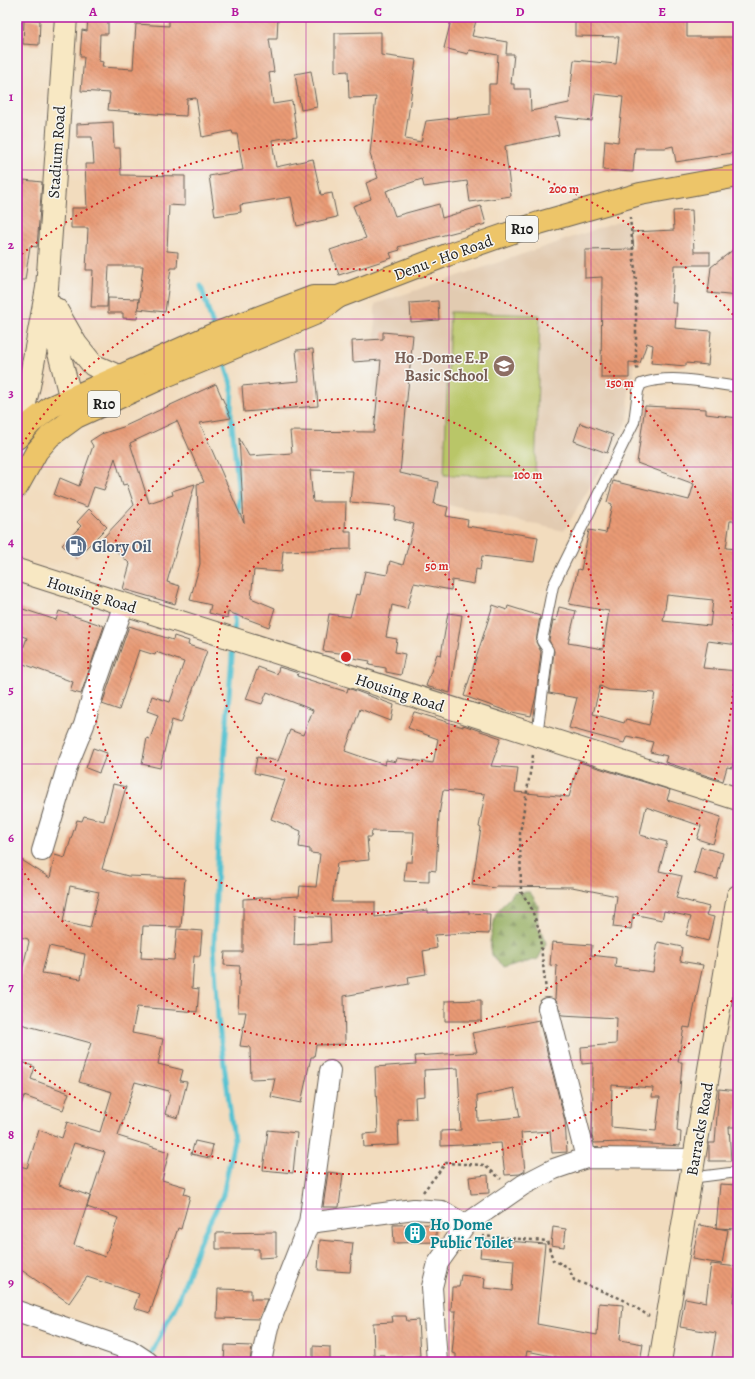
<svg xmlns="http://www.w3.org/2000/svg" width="755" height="1379" font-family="Alegreya,serif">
<defs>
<pattern id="forest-firs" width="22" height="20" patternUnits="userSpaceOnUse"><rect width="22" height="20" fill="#92ab5c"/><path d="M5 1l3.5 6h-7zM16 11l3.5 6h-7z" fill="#768a4b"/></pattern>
<pattern id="building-back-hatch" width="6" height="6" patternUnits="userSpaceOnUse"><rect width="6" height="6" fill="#e89a74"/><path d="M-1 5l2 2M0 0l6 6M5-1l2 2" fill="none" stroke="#c68464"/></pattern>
</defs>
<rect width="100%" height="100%" fill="#f6f6f2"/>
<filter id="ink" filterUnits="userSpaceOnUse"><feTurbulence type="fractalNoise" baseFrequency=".025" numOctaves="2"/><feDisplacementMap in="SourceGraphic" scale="8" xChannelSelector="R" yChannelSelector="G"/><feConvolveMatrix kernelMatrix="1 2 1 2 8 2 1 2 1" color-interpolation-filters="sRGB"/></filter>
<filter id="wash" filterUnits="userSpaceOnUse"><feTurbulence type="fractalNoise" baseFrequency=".012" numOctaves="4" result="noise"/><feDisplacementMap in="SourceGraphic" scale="16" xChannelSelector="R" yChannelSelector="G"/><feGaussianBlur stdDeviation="0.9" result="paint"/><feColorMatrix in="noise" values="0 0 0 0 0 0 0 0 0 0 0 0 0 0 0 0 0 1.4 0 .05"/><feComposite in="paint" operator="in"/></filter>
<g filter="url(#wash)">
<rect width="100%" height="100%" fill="#f2dcbe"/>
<polygon fill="#e2cbb1" points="627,219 632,280 634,376 629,386 628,419 612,449 564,531 425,500 366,477 375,355 375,304"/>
<polygon fill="url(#forest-firs)" stroke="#57643c" points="514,892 530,892 538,905 537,927 544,936 546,944 538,959 502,969 492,955 490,941 496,913"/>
<polygon fill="#b9c667" stroke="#6a7142" points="450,312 540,315 535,477 444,475"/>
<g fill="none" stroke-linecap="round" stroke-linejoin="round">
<g stroke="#57c2d1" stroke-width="5">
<polyline points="201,286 214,329"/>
<polyline points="223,358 232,387 231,414 239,496 239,518"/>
<polyline points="234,634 235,608"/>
<polyline points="149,1358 179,1299 200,1241 223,1195 234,1140 218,1018 214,947 218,838 233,643"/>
</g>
</g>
<g id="blocks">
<g fill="url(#building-back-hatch)" fill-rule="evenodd">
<polygon points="88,17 108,17 108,34 100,34 99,61 103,62 102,67 133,69 136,24 169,26 169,17 278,17 277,39 269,39 274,72 269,73 273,104 292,101 297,136 272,140 276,167 313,159 321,195 332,193 337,217 297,226 291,197 240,205 241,212 215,216 209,176 243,170 237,134 233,134 232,131 202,137 196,98 187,99 186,116 167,115 108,110 110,93 81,91 84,57 80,57 82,30 87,31"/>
<polygon points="452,17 477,17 472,36 507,42 506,54 514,54 511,84 514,84 514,89 530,89 531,111 569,103 574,60 616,64 619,37 575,36 575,17 687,17 687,37 738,37 738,152 676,162 673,146 665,148 635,148 633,172 603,170 605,140 618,142 623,97 595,94 592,121 555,117 559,135 505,146 511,196 470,202 467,181 424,187 422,179 386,191 395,216 439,204 442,218 481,206 486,224 398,247 400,250 390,253 392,258 339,275 330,250 366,238 353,206 371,199 366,183 378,178 370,154 376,97 349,98 348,71 335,72 335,33 381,32 381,55 416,60 405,139 421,142 426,121 489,114 489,84 496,84 498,55 469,50 468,54 444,48"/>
<polygon points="24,19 40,20 39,45 23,44"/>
<polygon points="311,71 317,107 301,110 295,74"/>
<polygon points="113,122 114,148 120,148 121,175 185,176 185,206 169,205 167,251 178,252 177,268 171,268 165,312 138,309 143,266 109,266 107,307 91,307 93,270 86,270 88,228 71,228 71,208 87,208 85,164 94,164 92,137 77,137 77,124"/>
<polygon points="24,180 42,182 37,247 30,246 25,280 17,280 17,185 24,184"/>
<polygon points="692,210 694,252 710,252 710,265 674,265 672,303 677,303 675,328 711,331 708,365 686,363 686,366 651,363 653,345 647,343 640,363 629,362 629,378 601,378 602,277 585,278 585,250 634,249 632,232 674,230 673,211"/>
<polygon points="738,246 738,296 708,293 711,267"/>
<polygon points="108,298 139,299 137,319 123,318 123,313 108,313"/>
<polygon points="438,301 439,320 411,322 410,303"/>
<polygon points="383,332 413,335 400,473 438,482 434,504 448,507 446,516 468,520 467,526 538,537 534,562 482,556 480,570 476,569 474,584 452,580 451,590 414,583 407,609 392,605 386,637 397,639 395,652 405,654 401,675 386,672 386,668 369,665 370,661 347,657 347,654 323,651 329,614 350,617 356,594 360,595 365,571 387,575 390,561 403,565 414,524 394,519 396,506 350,502 353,471 310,470 313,502 346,502 345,531 351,531 351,549 283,551 281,572 254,570 251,598 275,608 269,627 228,612 227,618 209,613 211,605 190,600 200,564 197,484 204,482 177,421 130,443 149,503 173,495 172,491 195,484 167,582 180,586 175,604 123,589 130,564 103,538 134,505 127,484 123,485 115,458 104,490 94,487 87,507 54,495 60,478 79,486 93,446 90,441 101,434 123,427 216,384 231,418 200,423 244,523 239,438 249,456 292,453 290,431 374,432 381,360 353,362 352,341 383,339"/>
<polygon points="313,349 318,406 244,412 242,386 299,381 296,350"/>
<path d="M645,406L706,409V414L738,418V521H730L726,548L738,549V645L708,641L703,668L738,671V754L735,753L732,768L727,767L723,781L665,762L667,756L650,752L653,742L627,736L624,743L569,728L577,698L549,693L554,651L549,640L553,620L556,621L559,607L576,611L568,643L603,649L609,611L569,604L578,569L581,570L589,530L606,533L612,504L607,502L613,481L689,500L694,484L637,463ZM667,595L713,600L710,626L663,621ZM600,686L609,690L655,693L649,725L626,719L624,723L593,714Z"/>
<polygon points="580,423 613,435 607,453 574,441"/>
<polygon points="89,509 107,527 76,558 62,545 81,526 77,522"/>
<polygon points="493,605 507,610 508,606 540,616 536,642 541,652 536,696 531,716 512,712 512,713 464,696"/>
<polygon points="17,607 56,620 59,611 104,626 81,694 70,691 73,682 18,662 27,638 17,634"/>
<polygon points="448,613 462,615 450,693 426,686 437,654 441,655"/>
<polygon points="129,626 173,640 174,636 189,641 188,645 207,651 181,723 172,720 160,768 142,764 147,738 150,739 158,715 147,711 152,696 170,702 184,662 156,652 155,655 139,650 119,710 102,704"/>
<path d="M258,667L277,674L279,667L298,673L297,676L347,692L348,688L394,705L391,721L360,709L345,751L385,765L386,760L396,762L397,758L433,763L438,739L408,728L414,712H415L463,727V725L501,738L491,766L518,768L515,792L569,797L579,762L670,790L667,800L721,817L713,844L697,839L701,826L646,807L640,835L667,842L659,871L682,876L676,898L709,907L706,915L714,917L708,941L686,935L691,917L664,911L662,920L633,914L631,929L613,927L617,896L572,887L496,886V888L472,885L481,828L479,827L485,794L443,790L439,815L436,871L429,870V882L404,881L406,862H412L414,832L372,831L371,837H367L369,860L337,863L332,902H375V917L428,910V913L469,911V913L490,914L489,934L465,933L435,935L437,948L423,951L426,974L408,977L409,984L344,996L345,1044L316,1045L314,1057H311L301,1103L271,1097L275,1078L251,1079L250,1047L240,1046L246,1012H238L240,966L224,965L225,952H243V899L299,896L300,886L316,887L320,854L310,853V849L299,847L301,831L271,819L285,780L254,773L257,757L278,761L290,730L303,735L313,710L267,692L262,704L246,699ZM295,915L330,917L331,942L294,945Z"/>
<polygon points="93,748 107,753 99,773 86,768"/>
<path d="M113,784L126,787L102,869L128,876L185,878L181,927L143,926L141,958L174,960L177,929L202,931L200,956H194L192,988L199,989L197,1012L137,1007L132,1033L163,1039L158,1064L183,1070L180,1081L187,1082L178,1118L165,1114L170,1093L169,1091L135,1082L118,1136L169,1152L162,1180L186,1187L184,1194L190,1196L181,1229L178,1228L150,1313L134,1308L139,1294L87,1277L69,1303L17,1267V1165L27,1168L39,1130L62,1138L67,1122L100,1132L112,1092L79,1082L91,1043L17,1023V977L20,978L29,942L28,939L17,936V892L20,880L17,878V857L50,878L55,855L65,858L77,820L82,821L84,816L104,821ZM70,886L99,892L90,928L63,922ZM49,946L85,954L81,979L42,973ZM74,1143L105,1152L87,1207L118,1218L105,1257L74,1245L90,1196L59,1185Z"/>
<polygon points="701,847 723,853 717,879 694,873"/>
<path d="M552,942L592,945L591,955L616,958L615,967L653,972L658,942L682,947L680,961L703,965L690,1028L684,1027L678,1062H682L677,1131L681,1132L680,1146L622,1142L594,1143L592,1136L593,1087H592L593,1063L582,1064L581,1047L616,1044L617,1018L562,1015L555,999L557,966L550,965ZM612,1085L653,1088L652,1097H660L656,1131L611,1127Z"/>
<polygon points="481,1000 481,1021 445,1021 445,1001"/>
<path d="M539,1020L565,1121L567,1152L552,1153L550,1131L521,1133L525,1171L520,1174L505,1175L501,1143L441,1146V1131L461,1130L458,1068L424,1070L425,1096L415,1097L416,1119L398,1120L399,1145L364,1147L363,1134L378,1133L375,1067L416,1064L415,1056L477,1052L472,1033ZM514,1088L520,1117L478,1121L477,1096Z"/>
<polygon points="17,1060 35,1067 31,1079 69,1093 63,1110 24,1096 19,1112 17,1111"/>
<polygon points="719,1089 738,1091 736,1127 729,1127 731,1161 709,1161 709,1143 715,1143"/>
<polygon points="268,1130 297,1133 293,1173 263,1170"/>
<polygon points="195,1141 213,1145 210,1158 191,1154"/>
<polygon points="328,1172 343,1174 339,1207 323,1207"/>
<polygon points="488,1175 489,1193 471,1194 469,1177"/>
<polygon points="720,1184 738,1185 736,1229 716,1228"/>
<polygon points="436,1224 436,1242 394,1243 393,1225"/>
<polygon points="699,1225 728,1230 722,1264 692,1259"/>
<polygon points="553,1227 566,1229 564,1247 551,1245"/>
<polygon points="276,1232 276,1257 259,1258 259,1249 216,1249 216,1233"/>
<polygon points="482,1239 545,1244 537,1324 597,1335 599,1303 623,1305 620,1340 643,1344 640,1362 566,1362 566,1359 527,1351 525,1362 456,1362 456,1354 452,1353 456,1311 451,1311 452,1287 459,1287 461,1275 485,1278 484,1288 512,1291 514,1260 480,1257"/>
<polygon points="320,1240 353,1243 350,1272 318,1270"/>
<polygon points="711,1264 738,1267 733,1302 738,1303 738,1362 711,1362 716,1333 680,1327 685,1298 706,1302"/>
<polygon points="218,1289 251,1290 251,1299 267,1299 259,1319 217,1318"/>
<polygon points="392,1316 406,1316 407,1321 418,1320 420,1356 384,1358 384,1355 374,1355 373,1323 393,1322"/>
<polygon points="225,1345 252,1346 250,1362 224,1362"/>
<polygon points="313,1346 330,1347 330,1362 313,1362"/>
</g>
</g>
</g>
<g filter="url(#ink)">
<use href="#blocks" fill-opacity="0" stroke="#675f55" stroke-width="1"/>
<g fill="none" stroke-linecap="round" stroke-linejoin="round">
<g stroke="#675f55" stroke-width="12">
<g id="lane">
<path d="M537,736L548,650L542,641L553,586L634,422L638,391L641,384C671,373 707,383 738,387"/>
<polyline points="690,1178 738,1172"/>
</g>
</g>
<g stroke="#675f55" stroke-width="22">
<g id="street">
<polyline points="42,851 68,764 84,725 96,684 124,604"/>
<polyline points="548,1008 586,1158"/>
<polyline points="309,1223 330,1071"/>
<polyline points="17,1311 130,1350 148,1362"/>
<polyline points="261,1362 268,1327 309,1223 414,1209 442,1211 465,1225"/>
<polyline points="437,1362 432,1287 438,1263 465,1225 523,1185 554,1169 586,1158 694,1159"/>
</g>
</g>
<g stroke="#675f55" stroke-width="24">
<g id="secondary">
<polyline points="49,303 56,341 75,415"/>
<polyline points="56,309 76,344 93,365 118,376"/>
<polyline points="17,437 29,386 47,288 66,17"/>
<polyline points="17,570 738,799"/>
<polyline points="660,1362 738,896"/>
</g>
</g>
<g stroke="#675f55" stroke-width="24">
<g id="primary">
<polyline points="17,438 32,422 51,407 212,335 313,297 338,297"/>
<polyline points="17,487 37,451 50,436 76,417 168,375 317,313 338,297 447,255 539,223 640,194 738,176"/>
</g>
</g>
<g stroke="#675f55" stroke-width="2.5" stroke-dasharray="3 3" stroke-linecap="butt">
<polyline points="630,217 636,282 636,364 638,372"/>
<polyline points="533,755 520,833 521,892 530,905 539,929 546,991"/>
<polyline points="423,1192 446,1163 484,1165 501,1179"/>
<polyline points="482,1236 547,1241 553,1260 568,1267 574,1280 622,1299 649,1316"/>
</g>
<use href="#lane" stroke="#fff" stroke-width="10"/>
<use href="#street" stroke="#fff" stroke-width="20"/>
<use href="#secondary" stroke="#f8e8c3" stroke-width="22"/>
<use href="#primary" stroke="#edc569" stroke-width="22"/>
</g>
</g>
<path fill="none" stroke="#b5179e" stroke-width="1" stroke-opacity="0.55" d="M164,17V1362M306,17V1362M449,17V1362M591,17V1362M17,170H738M17,319H738M17,467H738M17,615H738M17,764H738M17,912H738M17,1060H738M17,1209H738"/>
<g fill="none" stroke="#d62828" stroke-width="2" stroke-dasharray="2 4">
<circle cx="346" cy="657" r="129"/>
<circle cx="346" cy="657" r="258"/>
<path d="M19 449A388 388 0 1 1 19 865"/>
<path d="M736 996A517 517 0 0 1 17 1056M17 258A517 517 0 0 1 736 318"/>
</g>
<defs>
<g id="school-disc" transform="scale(1.15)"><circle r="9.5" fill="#8d6e63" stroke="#f6f6f2"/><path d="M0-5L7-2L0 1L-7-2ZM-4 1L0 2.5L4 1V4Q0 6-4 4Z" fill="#fff"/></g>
<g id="fuel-disc" transform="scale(1.15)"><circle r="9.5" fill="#5c6f8a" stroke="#f6f6f2"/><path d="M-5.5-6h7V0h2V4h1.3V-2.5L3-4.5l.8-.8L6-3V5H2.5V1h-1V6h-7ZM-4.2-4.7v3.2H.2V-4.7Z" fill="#fff"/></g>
<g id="building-disc" transform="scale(1.15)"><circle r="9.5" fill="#0f9aa8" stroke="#f6f6f2"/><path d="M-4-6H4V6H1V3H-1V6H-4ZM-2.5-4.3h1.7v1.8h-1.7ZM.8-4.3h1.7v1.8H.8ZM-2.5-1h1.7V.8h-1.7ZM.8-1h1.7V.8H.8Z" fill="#fff"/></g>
</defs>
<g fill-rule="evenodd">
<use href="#school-disc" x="504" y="366"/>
<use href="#fuel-disc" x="76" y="546"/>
<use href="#building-disc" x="415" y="1233"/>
</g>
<g text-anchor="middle" stroke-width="3" stroke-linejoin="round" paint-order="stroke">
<g fill="#f6f6f2" stroke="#5d5d5c" stroke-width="1">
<rect x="506" y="216" width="32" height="26" rx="3"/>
<rect x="88" y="391" width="32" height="26" rx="3"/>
</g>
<g font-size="15" font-weight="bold" fill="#1c1c1c">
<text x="522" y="234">R10</text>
<text x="104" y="409">R10</text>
</g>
<g font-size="16" fill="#1c1c1c" stroke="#f6f6f2">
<text transform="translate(56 152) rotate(-86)" y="6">Stadium Road</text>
<text transform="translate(443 257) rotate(-20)" y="6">Denu - Ho Road</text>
<text transform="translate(92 594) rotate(17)" y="6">Housing Road</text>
<text transform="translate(400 692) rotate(18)" y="6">Housing Road</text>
<text transform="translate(699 1129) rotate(-80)" y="6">Barracks Road</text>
</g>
<g font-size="16" font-weight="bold" fill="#785e54" stroke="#f6f6f2" text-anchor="end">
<text x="488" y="363">Ho -Dome E.P<tspan x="488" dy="18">Basic School</tspan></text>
</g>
<g font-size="16" font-weight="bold" fill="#4e5e75" stroke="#f6f6f2" text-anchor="start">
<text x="92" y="552">Glory Oil</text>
</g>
<g font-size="16" font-weight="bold" fill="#0d838f" stroke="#f6f6f2" text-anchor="start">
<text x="430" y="1230">Ho Dome<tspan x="430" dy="18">Public Toilet</tspan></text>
</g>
</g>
<circle cx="346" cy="657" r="6" fill="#d62828" stroke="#f6f6f2" stroke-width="2"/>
<g font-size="12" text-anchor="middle" font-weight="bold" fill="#d62828" stroke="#f6f6f2" stroke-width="3" stroke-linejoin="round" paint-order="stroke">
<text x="564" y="193">200 m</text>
<text x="620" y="387">150 m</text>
<text x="528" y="479">100 m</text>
<text x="437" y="570">50 m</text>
</g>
<rect width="755" height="1379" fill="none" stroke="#f6f6f2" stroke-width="44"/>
<rect x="22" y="22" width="711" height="1335" fill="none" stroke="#b5179e" stroke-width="1.5"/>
<g font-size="13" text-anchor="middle" font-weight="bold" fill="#b5179e">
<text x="93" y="16">A</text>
<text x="235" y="16">B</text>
<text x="378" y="16">C</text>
<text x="520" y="16">D</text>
<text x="662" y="16">E</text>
<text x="11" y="101">1</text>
<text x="11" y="249">2</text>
<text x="11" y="397">3</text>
<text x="11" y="546">4</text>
<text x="11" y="694">5</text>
<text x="11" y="842">6</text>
<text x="11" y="991">7</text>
<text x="11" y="1139">8</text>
<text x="11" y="1287">9</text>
</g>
</svg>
